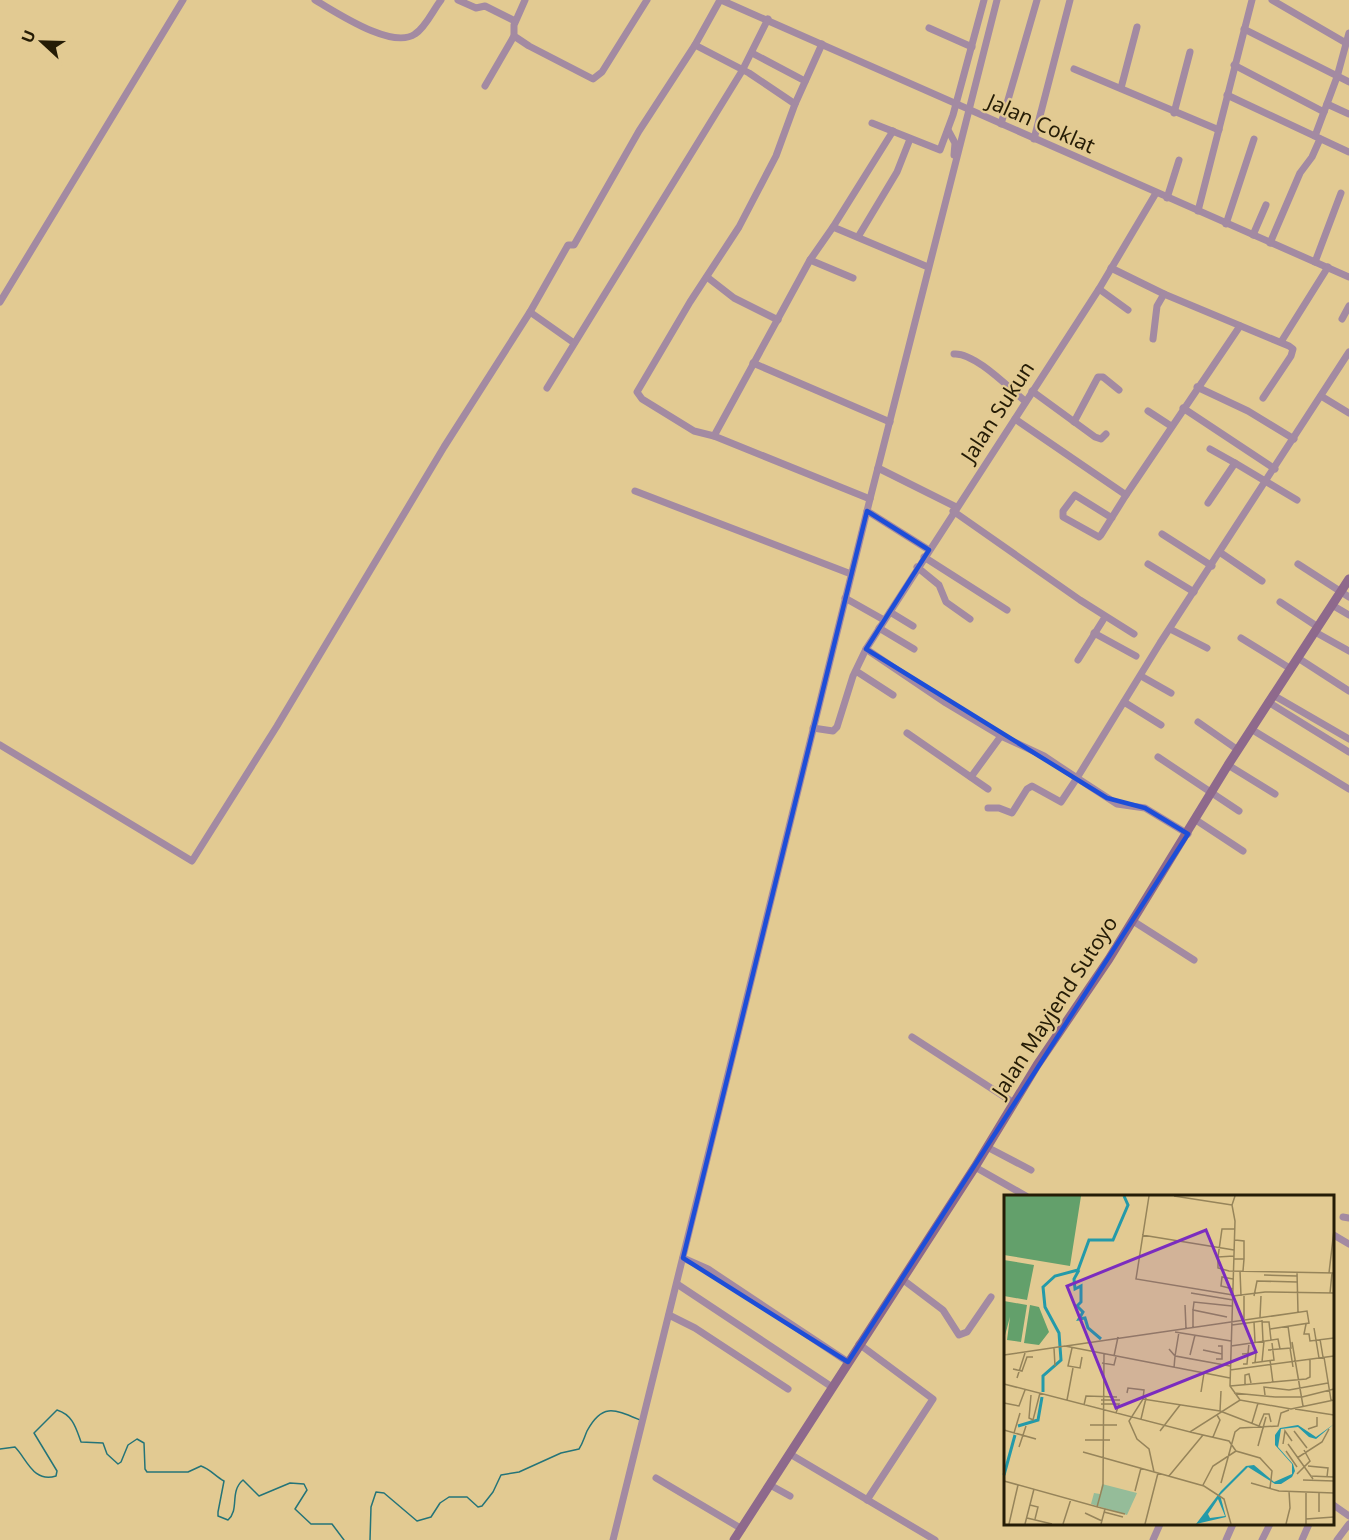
<svg xmlns="http://www.w3.org/2000/svg" width="1349" height="1540" font-family="'Noto Sans',sans-serif">
<rect width="100%" height="100%" fill="#e2ca92"/>
<g fill="none" stroke-linecap="round" stroke-linejoin="round">
<g stroke="#247478" stroke-width="1.5">
<path d="M0,1449L15,1447C27,1459 33,1483 56,1476L57,1471L34,1433L57,1410C73,1415 76,1428 81,1442L103,1443L107,1454L118,1464L121,1462L128,1445L137,1439L144,1443L145,1469L147,1472H188L201,1466C210,1469 215,1476 224,1481L218,1512V1516L228,1520C240,1509 229,1492 243,1480L259,1496L290,1483L304,1484L307,1490L295,1509L311,1524H332L344,1540"/>
<path d="M370,1540L371,1507L376,1492L384,1493L417,1521L431,1517L440,1503L449,1497H467L478,1507L482,1506L493,1492L501,1475L519,1472L561,1453L579,1449C583,1443 584,1438 587,1431C602,1403 614,1409 640,1420"/>
</g>
<g stroke="#a38aa2" stroke-width="7">
<path d="M315,0C336,12 392,50 415,34C426,27 433,10 441,0"/>
<polyline points="458,0 476,8 485,6 515,21"/>
<polyline points="525,0 514,25 514,36 529,46 593,79 602,72 647,0"/>
<polyline points="721,0 1349,277"/>
<polyline points="1272,0 1346,43"/>
<polyline points="929,28 972,47"/>
<polyline points="1244,29 1349,82"/>
<polyline points="695,45 749,73 795,104"/>
<polyline points="752,53 805,81"/>
<polyline points="1234,65 1324,112"/>
<polyline points="1074,69 1219,130"/>
<polyline points="485,86 514,36"/>
<polyline points="1121,88 1137,27"/>
<polyline points="1227,95 1349,152"/>
<polyline points="1327,104 1349,114"/>
<polyline points="1174,113 1190,52"/>
<polyline points="872,123 940,150 953,115 984,0"/>
<polyline points="1001,124 1037,0"/>
<polyline points="948,130 955,143 954,155"/>
<polyline points="1315,136 1337,77 1349,33"/>
<polyline points="1034,139 1070,0"/>
<polyline points="1167,198 1179,160"/>
<polyline points="1198,211 1252,0"/>
<polyline points="1226,224 1254,139"/>
<polyline points="833,227 893,131"/>
<polyline points="1253,235 1266,205"/>
<polyline points="858,237 897,172 910,139"/>
<polyline points="1270,243 1300,173 1312,157 1320,139"/>
<polyline points="810,260 853,278"/>
<polyline points="1315,262 1341,193"/>
<polyline points="1111,268 1164,294"/>
<polyline points="707,277 734,298 778,320"/>
<polyline points="1099,289 1128,310"/>
<polyline points="0,302 183,0"/>
<polyline points="530,312 574,343"/>
<polyline points="1342,319 1349,306"/>
<polyline points="1153,339 1157,306 1164,294 1289,346 1293,349 1291,356 1263,398"/>
<polyline points="1281,342 1328,267"/>
<path d="M954,354C974,352 1009,388 1025,401"/>
<polyline points="753,363 890,422"/>
<polyline points="1197,387 1248,411 1294,439"/>
<polyline points="547,388 742,71 768,19"/>
<polyline points="1032,391 1095,437 1101,439 1106,434"/>
<polyline points="1321,396 1349,413"/>
<polyline points="1183,408 1275,469"/>
<polyline points="1148,411 1171,426"/>
<polyline points="1015,419 1126,495 1101,535 1099,537 1063,517 1063,511 1075,495 1112,518"/>
<polyline points="1074,422 1098,377 1103,377 1119,390"/>
<polyline points="714,436 694,431 642,399 637,392 690,302 739,227 776,156 795,104 822,44"/>
<polyline points="1210,449 1235,463"/>
<polyline points="878,468 956,507"/>
<polyline points="635,491 851,574"/>
<polyline points="1126,495 1240,326"/>
<polyline points="870,499 714,436 810,260 833,227 928,267"/>
<polyline points="1208,503 1235,463 1297,500"/>
<polyline points="867,511 929,550"/>
<polyline points="953,511 1080,600 1134,634"/>
<polyline points="1162,534 1212,566"/>
<polyline points="1221,553 1262,581"/>
<polyline points="924,557 1007,610"/>
<polyline points="1148,564 1194,592"/>
<polyline points="1298,564 1349,597"/>
<polyline points="917,567 939,585 946,602 970,619"/>
<polyline points="845,598 884,620"/>
<polyline points="1280,602 1318,627"/>
<polyline points="1332,605 1349,615"/>
<polyline points="890,612 913,626"/>
<polyline points="879,628 914,649"/>
<polyline points="1170,629 1207,648"/>
<polyline points="1315,632 1349,651"/>
<polyline points="1094,633 1136,656"/>
<polyline points="1241,638 1291,669"/>
<polyline points="866,649 946,703 1001,736 1044,756 1077,778 1061,802 1032,786 1027,789 1012,813 999,808 988,808"/>
<polyline points="1298,658 1349,691"/>
<polyline points="1078,660 1105,617"/>
<polyline points="856,671 893,695"/>
<polyline points="1141,676 1171,693"/>
<polyline points="1273,695 1349,739"/>
<polyline points="1124,702 1161,725"/>
<polyline points="1268,702 1349,752"/>
<polyline points="1198,722 1238,750"/>
<polyline points="813,728 833,731 837,727 853,676 866,649 1099,289 1156,193"/>
<polyline points="1251,729 1349,789"/>
<polyline points="907,733 988,789"/>
<polyline points="0,745 192,861 277,726 444,447 530,312 568,245 574,245 639,131 695,45 720,0"/>
<polyline points="1158,757 1239,811"/>
<polyline points="1228,765 1275,794"/>
<polyline points="971,777 1001,736"/>
<polyline points="1196,820 1243,851"/>
<polyline points="1188,834 1145,808 1117,804 1077,778 1160,643 1349,352"/>
<polyline points="1133,921 1194,960"/>
<polyline points="912,1037 1014,1103"/>
<polyline points="987,1147 1031,1170"/>
<polyline points="975,1167 1026,1196"/>
<polyline points="1343,1217 1349,1218"/>
<polyline points="1332,1234 1349,1244"/>
<polyline points="683,1258 708,1269 848,1362"/>
<polyline points="902,1279 943,1310 959,1335 967,1332 991,1297"/>
<polyline points="677,1284 832,1387"/>
<polyline points="669,1315 695,1328 788,1389"/>
<polyline points="859,1344 933,1399 867,1500"/>
<polyline points="790,1454 935,1540"/>
<polyline points="656,1478 742,1529"/>
<polyline points="770,1485 790,1496"/>
<polyline points="1332,1504 1349,1516"/>
<polyline points="613,1540 870,499 997,0"/>
<polyline points="1153,1540 1160,1524"/>
<polyline points="1226,1540 1233,1524"/>
<polyline points="1262,1540 1270,1524"/>
<polyline points="1302,1540 1309,1524"/>
<polyline points="1337,1540 1349,1524"/>
</g>
<polyline stroke="#8e698c" stroke-width="9" points="734,1540 975,1167 1037,1065 1109,959 1228,765 1349,579"/>
</g>
<path fill="none" stroke="#1d4ed8" stroke-width="4.5" stroke-linejoin="round" d="M867,511L929,550L866,649L1107,798L1145,808L1188,834L848,1362L683,1258Z"/>
<g text-anchor="middle" stroke-width="4.5" stroke-linejoin="round" paint-order="stroke">
<g font-size="21" fill="#251c06" stroke="#e2ca92">
<text transform="translate(1041 124) rotate(24)" y="7">Jalan Coklat</text>
<text transform="translate(998 412) rotate(-57)" y="7">Jalan Sukun</text>
<text transform="translate(1055 1007) rotate(-57)" y="7">Jalan Mayjend Sutoyo</text>
</g>
</g>
<g transform="translate(1004 1195)">
<rect width="330" height="330" fill="#e2ca92"/>
<path d="M98,289L133,298L123,320L87,309L90,298L96,299Z" fill="#95bc99"/>
<path d="M0,1H77L66,71L0,60ZM0,65L30,70L23,105L0,101ZM0,106L23,110L17,147L3,145L6,122L0,144ZM26,110L35,112L45,137L35,150L20,148Z" fill="#63a06b"/>
<path d="M330,229L312,244L305,242L294,232L277,234L274,252L289,269L291,276L288,282L277,289H271L244,272L216,300L222,322L192,329L217,296L242,271L250,270L270,287L288,279V269L271,250V240L276,233L294,230L312,242ZM214,304L221,321L206,323L204,319Z" fill="#249aa9" fill-rule="evenodd"/>
<path fill="none" stroke="#249aa9" stroke-width="3" d="M75,75L70,84L71,94L77,91V107L73,111L79,117L75,124L81,123L84,133L97,144M39,197V181L57,165L55,138L41,112L39,92L51,81L74,75L85,45H109L124,10L120,1M14,231L34,225L38,202M0,280L11,240"/>
<path fill="none" stroke="#96845a" stroke-width="1.5" d="M145,1L132,84L229,100M170,1L228,10M231,1L228,10L231,26L226,191L236,205M138,40L230,55M231,45L240,46V64M230,61L214,62L218,34H231M214,62V73L225,76L330,78M230,64H240L239,76M236,76L237,101M293,77L294,117M325,78L330,35M260,80L293,81M229,94L217,91L218,82L229,84M187,98L229,105M326,98L328,78M229,101L261,97L330,98M250,101L253,86L293,87M181,110L182,133M189,115L190,107L228,111M256,122L257,101M240,124V101M258,125L259,146M250,127L251,147M258,127H265L267,145M302,129L300,139H305L306,146L330,143M228,130L258,126M189,132V115L223,122M310,133L315,163M171,137L227,146M316,144L319,162M288,147L299,211M62,151L303,116L305,128L266,134M227,151L274,144L276,154M50,153L51,171M68,153L64,171L76,173L78,162M286,153L289,172M165,154L171,161L175,137M199,155L218,159M264,155L287,153L284,131M238,159L252,158L251,168M0,160L61,151L226,183M186,160L191,140M110,161L114,142M320,162L327,205M212,164H218V151H214M266,165L269,188M258,167L260,146M98,168L110,170L112,162M248,168L270,165L268,148M239,169H243L245,148M170,173L171,161L226,171M9,174L18,176L23,162H29M226,175L330,161M13,183L21,158M0,189L186,237L236,205L287,214L330,205M241,189V180L245,179L247,188M226,191L302,184L306,182V164M197,197L200,178M123,198L124,193L140,195L139,204M230,198L271,202M27,200L25,223L29,225L36,198M261,200L260,192L285,195L324,188M271,202H298L330,194M63,205L69,173M97,205H116M0,208L15,211L21,195M97,209H115L112,218M80,210L82,201L113,202M291,214L330,220M216,216L217,196M137,224L142,203M248,228L254,208M86,230H113M255,231L260,219H265L267,227M304,234L313,231V222M0,235L32,244M156,236L176,210M290,236L303,253M186,237L225,246L232,256L256,263L268,276L266,293M10,238L16,218M209,242L216,225L213,220M81,245H106M279,249L281,236L288,246M284,249L309,284M254,251L262,222M15,252L22,231M282,256L293,272M79,257L200,291L220,304L227,329M293,263L318,247L325,234M304,271L324,273L323,282M150,277L145,254L133,244L125,226L139,204L216,216L260,233M293,279L306,266L300,255M165,281L199,240M306,281L330,282M299,285L330,286M0,286L101,314L97,329M217,288L231,237L236,233L274,231L277,218L285,215M247,288L275,296L330,298M199,290L209,271L232,256M131,296L137,273M26,310L34,312L31,324M93,312L99,290L100,159M101,314L121,319M100,317L119,322M315,317V297M81,318L98,326M23,323L48,329M302,324L330,322M5,329L14,290M21,329L30,294M59,329L67,304M141,329L154,278M282,329L286,313L285,296M302,329V297"/>
<path fill="#7b2cbf" fill-opacity="0.15" stroke="#7b2cbf" stroke-width="3" d="M202,35L252,157L112,213L63,91Z"/>
<rect width="330" height="330" fill="none" stroke="#251c06" stroke-width="3"/>
</g>
<g transform="translate(42 42) rotate(292)" stroke="#e2ca92" stroke-width="4.5" paint-order="stroke">
<path d="M0-4.5L10 22L0 15L-10 22Z" fill="#251c06"/>
<text y="-9" font-size="16" font-weight="bold" text-anchor="middle" fill="#251c06">U</text>
</g>
</svg>
